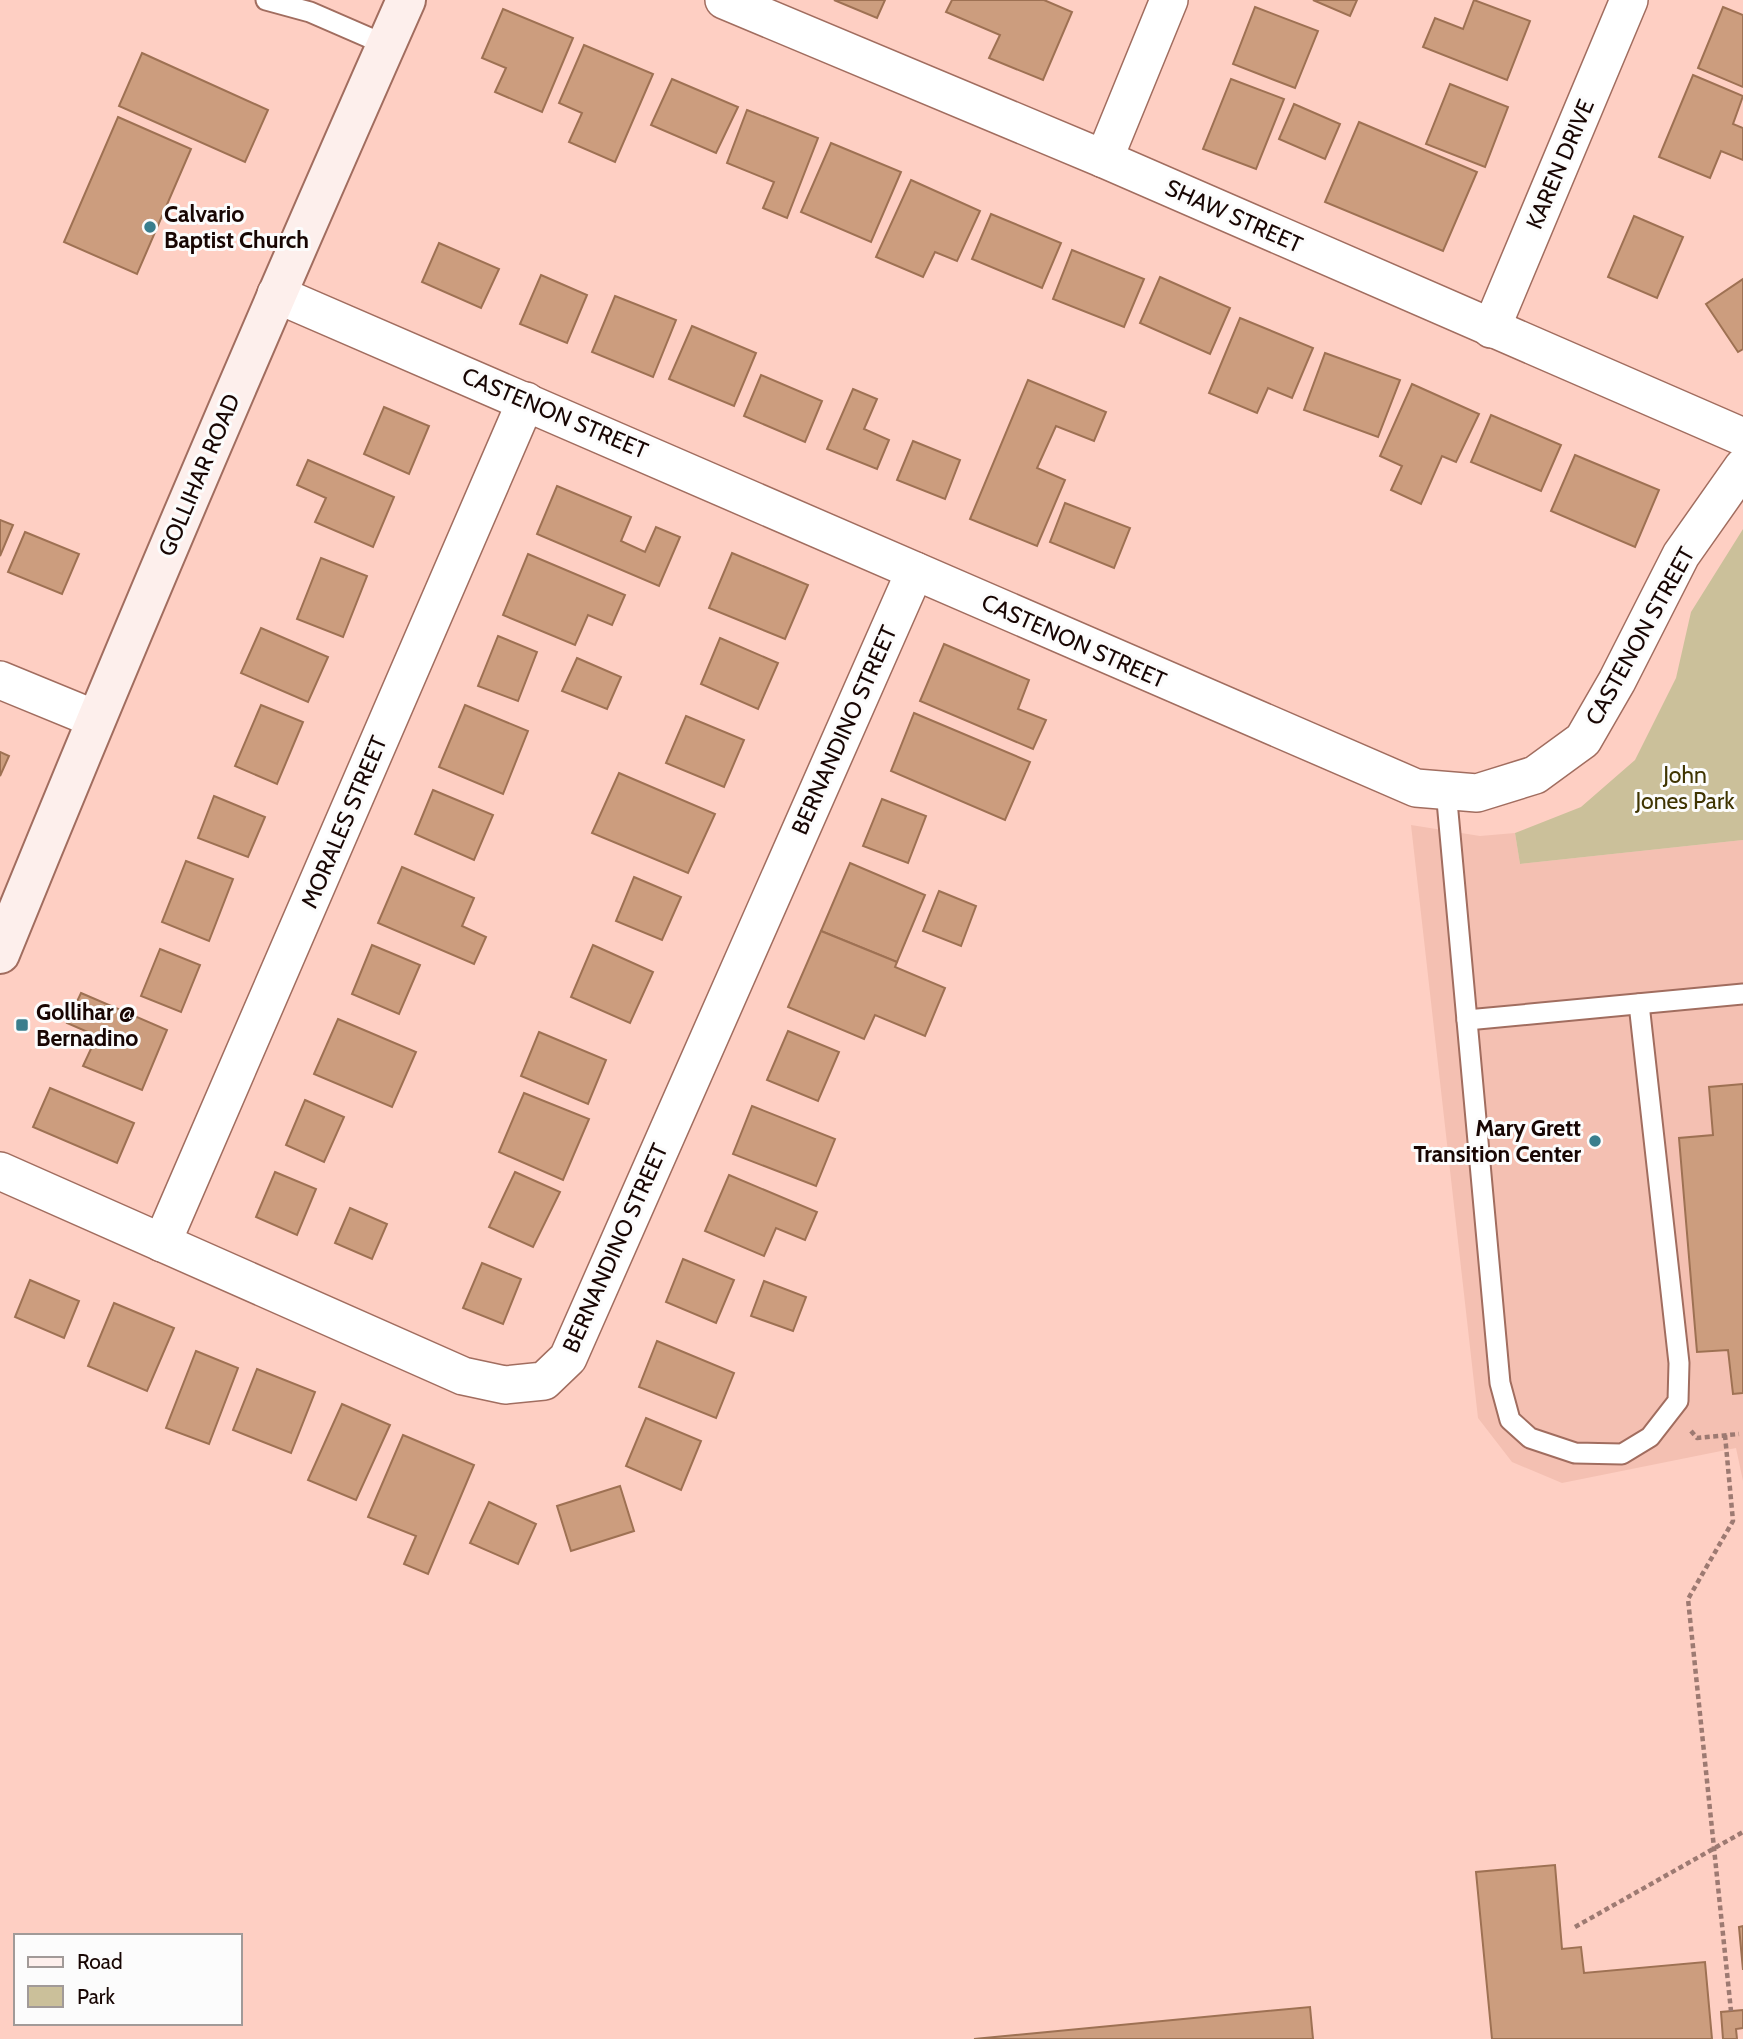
<svg xmlns="http://www.w3.org/2000/svg" width="1743" height="2039" font-family="Cabin,sans-serif">
<rect width="100%" height="100%" fill="#fecfc3"/>
<polygon fill="#f4c0b2" points="1411,825 1480,836 1515,833 1520,864 1743,840 1743,1481 1736,1448 1562,1483 1512,1462 1478,1418"/>
<polygon fill="#cbc09a" points="1743,529 1743,840 1520,864 1515,833 1581,807 1635,760 1676,678 1691,612"/>
<g fill="#cc9d7e" stroke="#9e7153" stroke-width="2">
<polygon points="834,0 885,0 877,18"/>
<polygon points="952,0 1044,0 1072,12 1043,80 989,58 1000,35 946,12"/>
<polygon points="1313,0 1357,0 1350,16"/>
<polygon points="1474,0 1530,21 1507,80 1423,47 1435,18 1463,29"/>
<polygon points="1255,7 1318,31 1295,88 1233,64"/>
<polygon points="1723,7 1743,15 1743,87 1698,68"/>
<polygon points="503,9 573,38 542,112 495,92 506,68 482,58"/>
<polygon points="584,45 653,74 615,162 569,142 582,113 559,103"/>
<polygon points="142,53 268,110 245,162 119,106"/>
<polygon points="1693,75 1743,96 1733,124 1743,128 1743,160 1721,151 1710,178 1659,157"/>
<polygon points="672,79 738,107 716,153 651,125"/>
<polygon points="1231,79 1284,99 1256,169 1203,149"/>
<polygon points="1450,84 1508,107 1485,167 1426,144"/>
<polygon points="1294,104 1340,124 1325,159 1279,139"/>
<polygon points="747,110 818,138 787,218 763,208 774,182 727,163"/>
<polygon points="118,117 191,149 137,274 64,242"/>
<polygon points="1359,122 1477,172 1443,251 1325,202"/>
<polygon points="831,143 901,172 871,242 801,212"/>
<polygon points="911,180 980,211 957,261 935,252 923,277 876,257"/>
<polygon points="991,214 1061,243 1042,288 972,259"/>
<polygon points="1634,216 1683,237 1657,298 1608,277"/>
<polygon points="439,243 499,269 481,308 422,282"/>
<polygon points="1072,250 1144,279 1124,327 1053,299"/>
<polygon points="541,275 587,295 567,343 520,324"/>
<polygon points="1160,277 1230,308 1210,354 1140,323"/>
<polygon points="1743,279 1743,349 1738,352 1706,304"/>
<polygon points="615,296 676,320 653,377 592,352"/>
<polygon points="1240,318 1313,348 1292,398 1268,388 1257,413 1209,393"/>
<polygon points="692,326 756,353 734,406 669,379"/>
<polygon points="1325,353 1400,380 1378,437 1304,410"/>
<polygon points="761,375 822,401 805,442 744,416"/>
<polygon points="1028,380 1106,412 1094,441 1056,426 1037,468 1065,480 1037,546 970,519"/>
<polygon points="1412,384 1479,414 1456,462 1442,456 1421,504 1391,490 1402,466 1380,456"/>
<polygon points="853,389 877,399 864,429 889,440 877,469 827,449"/>
<polygon points="384,407 429,426 409,474 364,454"/>
<polygon points="1491,415 1561,445 1541,491 1471,462"/>
<polygon points="913,441 960,460 945,499 897,480"/>
<polygon points="1575,455 1659,490 1635,547 1551,511"/>
<polygon points="308,460 394,497 373,547 315,522 326,498 297,485"/>
<polygon points="557,486 631,517 621,541 645,552 656,527 680,537 659,586 537,534"/>
<polygon points="1065,503 1130,528 1114,568 1050,542"/>
<polygon points="0,520 13,525 0,556"/>
<polygon points="25,532 79,554 62,594 8,572"/>
<polygon points="732,553 808,585 785,639 709,608"/>
<polygon points="528,554 625,595 612,625 588,615 575,645 503,615"/>
<polygon points="321,558 367,576 343,637 297,619"/>
<polygon points="261,628 328,657 308,702 241,673"/>
<polygon points="498,636 537,652 518,701 478,686"/>
<polygon points="720,638 778,663 758,709 701,684"/>
<polygon points="944,644 1029,680 1018,709 1046,720 1033,749 920,701"/>
<polygon points="577,658 621,677 607,709 562,691"/>
<polygon points="261,705 303,722 277,784 235,766"/>
<polygon points="465,705 528,731 503,794 439,767"/>
<polygon points="914,713 1030,762 1005,820 891,771"/>
<polygon points="686,716 744,740 724,787 666,763"/>
<polygon points="0,752 9,756 0,776"/>
<polygon points="619,773 715,814 688,873 592,833"/>
<polygon points="433,790 493,815 474,860 415,834"/>
<polygon points="214,796 265,817 248,857 198,838"/>
<polygon points="882,799 926,816 908,863 863,846"/>
<polygon points="186,861 233,879 209,941 162,922"/>
<polygon points="850,863 925,895 897,962 821,931"/>
<polygon points="402,867 474,898 462,926 486,937 474,964 378,923"/>
<polygon points="634,877 681,897 662,940 616,921"/>
<polygon points="939,891 976,906 961,946 923,931"/>
<polygon points="821,931 897,962 895,967 945,988 925,1036 875,1015 864,1039 788,1007"/>
<polygon points="372,945 420,965 399,1014 352,994"/>
<polygon points="593,945 653,972 630,1023 571,997"/>
<polygon points="160,949 200,965 181,1012 141,996"/>
<polygon points="81,993 167,1030 142,1090 83,1066 97,1036 67,1023"/>
<polygon points="338,1019 416,1052 392,1107 314,1074"/>
<polygon points="788,1031 839,1052 818,1101 767,1080"/>
<polygon points="539,1032 606,1060 588,1104 521,1076"/>
<polygon points="1743,1084 1743,1393 1733,1394 1728,1350 1697,1352 1679,1138 1713,1135 1709,1087"/>
<polygon points="50,1088 134,1123 117,1163 33,1127"/>
<polygon points="524,1093 589,1119 563,1180 499,1152"/>
<polygon points="305,1100 344,1117 324,1162 286,1145"/>
<polygon points="752,1106 835,1139 816,1186 733,1154"/>
<polygon points="275,1172 316,1189 297,1235 256,1217"/>
<polygon points="515,1172 560,1192 533,1247 489,1227"/>
<polygon points="729,1175 817,1212 805,1240 776,1228 764,1256 705,1231"/>
<polygon points="350,1208 387,1224 372,1259 335,1243"/>
<polygon points="683,1259 734,1280 716,1323 666,1302"/>
<polygon points="482,1263 521,1279 503,1324 463,1308"/>
<polygon points="30,1280 79,1301 64,1338 15,1317"/>
<polygon points="764,1281 806,1297 793,1331 751,1316"/>
<polygon points="114,1303 174,1328 147,1391 88,1366"/>
<polygon points="657,1341 734,1373 716,1418 639,1387"/>
<polygon points="196,1351 238,1368 209,1444 166,1428"/>
<polygon points="257,1369 315,1392 291,1453 233,1430"/>
<polygon points="342,1404 390,1425 356,1500 308,1480"/>
<polygon points="646,1418 701,1441 681,1490 626,1466"/>
<polygon points="403,1435 474,1465 428,1574 404,1564 416,1536 368,1517"/>
<polygon points="620,1486 634,1531 571,1551 557,1506"/>
<polygon points="489,1502 536,1524 518,1564 470,1543"/>
<polygon points="1555,1865 1562,1949 1581,1947 1584,1973 1705,1962 1712,2039 1492,2039 1476,1872"/>
<polygon points="1743,1926 1743,1970 1739,1927"/>
<polygon points="1310,2007 1313,2039 974,2039"/>
<polygon points="1743,2010 1743,2028 1736,2029 1737,2039 1723,2039 1721,2012"/>
</g>
<g fill="none" stroke-linecap="round" stroke-linejoin="round">
<g stroke="#a16d5f" stroke-width="23">
<g id="lane">
<polyline points="266,0 310,12 386,45"/>
<polyline points="1446,790 1500,1383 1510,1420 1530,1438 1575,1453 1622,1454 1650,1437 1678,1401 1679,1363 1639,1004"/>
<polyline points="1467,1020 1743,994"/>
</g>
</g>
<g stroke="#a16d5f" stroke-width="40">
<g id="street">
<polyline points="724,0 1104,159 1743,437"/>
<polyline points="1104,159 1169,0"/>
<polyline points="276,294 1416,788 1477,793 1535,775 1583,740 1617,681 1681,555 1743,467"/>
<polyline points="1491,329 1629,0"/>
<polyline points="0,680 95,719"/>
<polyline points="0,1171 463,1376 505,1385 544,1381 568,1358 915,571"/>
<polyline points="162,1243 526,401"/>
</g>
</g>
<g stroke="#a16d5f" stroke-width="42">
<path id="secondary" d="M0,954C130,634 266,316 406,0"/>
</g>
<g stroke="#9d7a72" stroke-width="4.5" stroke-dasharray="5 3.5" stroke-linecap="butt">
<polyline points="1691,1431 1697,1438 1739,1434"/>
<polyline points="1725,1435 1733,1521 1688,1599 1731,2011"/>
<polyline points="1575,1927 1743,1832"/>
</g>
<use href="#lane" stroke="#fff" stroke-width="19"/>
<use href="#street" stroke="#fff" stroke-width="37"/>
<use href="#secondary" stroke="#fdefec" stroke-width="38"/>
</g>
<g fill="#3a7e8d" stroke="#fcfcfc" stroke-width="2.5">
<circle cx="150" cy="227" r="7"/>
<rect x="15" y="1018" width="14" height="14" rx="3.5"/>
<circle cx="1595" cy="1141" r="7"/>
</g>
<g text-anchor="middle" stroke-width="6" stroke-linejoin="round" paint-order="stroke">
<g font-size="23" fill="#180603" stroke="#fcfcfc">
<text transform="translate(1560 164) rotate(-67)" y="8">KAREN DRIVE</text>
<text transform="translate(1234 216) rotate(24)" y="8">SHAW STREET</text>
<text transform="translate(555 413) rotate(23)" y="8">CASTENON STREET</text>
<text transform="translate(199 475) rotate(-67)" y="8">GOLLIHAR ROAD</text>
<text transform="translate(1640 636) rotate(-61)" y="8">CASTENON STREET</text>
<text transform="translate(1074 641) rotate(24)" y="8">CASTENON STREET</text>
<text transform="translate(844 730) rotate(-66)" y="8">BERNANDINO STREET</text>
<text transform="translate(344 822) rotate(-67)" y="8">MORALES STREET</text>
<text transform="translate(615 1248) rotate(-66)" y="8">BERNANDINO STREET</text>
</g>
<g font-size="23" font-weight="bold" fill="#180603" stroke="#fcfcfc" text-anchor="start">
<text x="164" y="222">Calvario<tspan x="164" dy="26">Baptist Church</tspan></text>
<text x="36" y="1020">Gollihar @<tspan x="36" dy="26">Bernadino</tspan></text>
<text x="1581" y="1136" text-anchor="end">Mary Grett<tspan x="1581" dy="26">Transition Center</tspan></text>
</g>
<g font-size="23" fill="#3f3401" stroke="#fcfcfc">
<text x="1685" y="783">John<tspan x="1685" dy="26">Jones Park</tspan></text>
</g>
</g>
<rect x="14" y="1934" width="228" height="91" fill="#fcfcfc" stroke="#a19a98" stroke-width="2"/>
<rect x="28" y="1957" width="35" height="10" fill="#fdefec" stroke="#a19a98" stroke-width="2"/>
<text x="77" y="1969" font-size="21" fill="#180603">Road</text>
<rect x="28" y="1986" width="35" height="21" fill="#cbc09a" stroke="#a19a98" stroke-width="2"/>
<text x="77" y="2004" font-size="21" fill="#180603">Park</text>
</svg>
